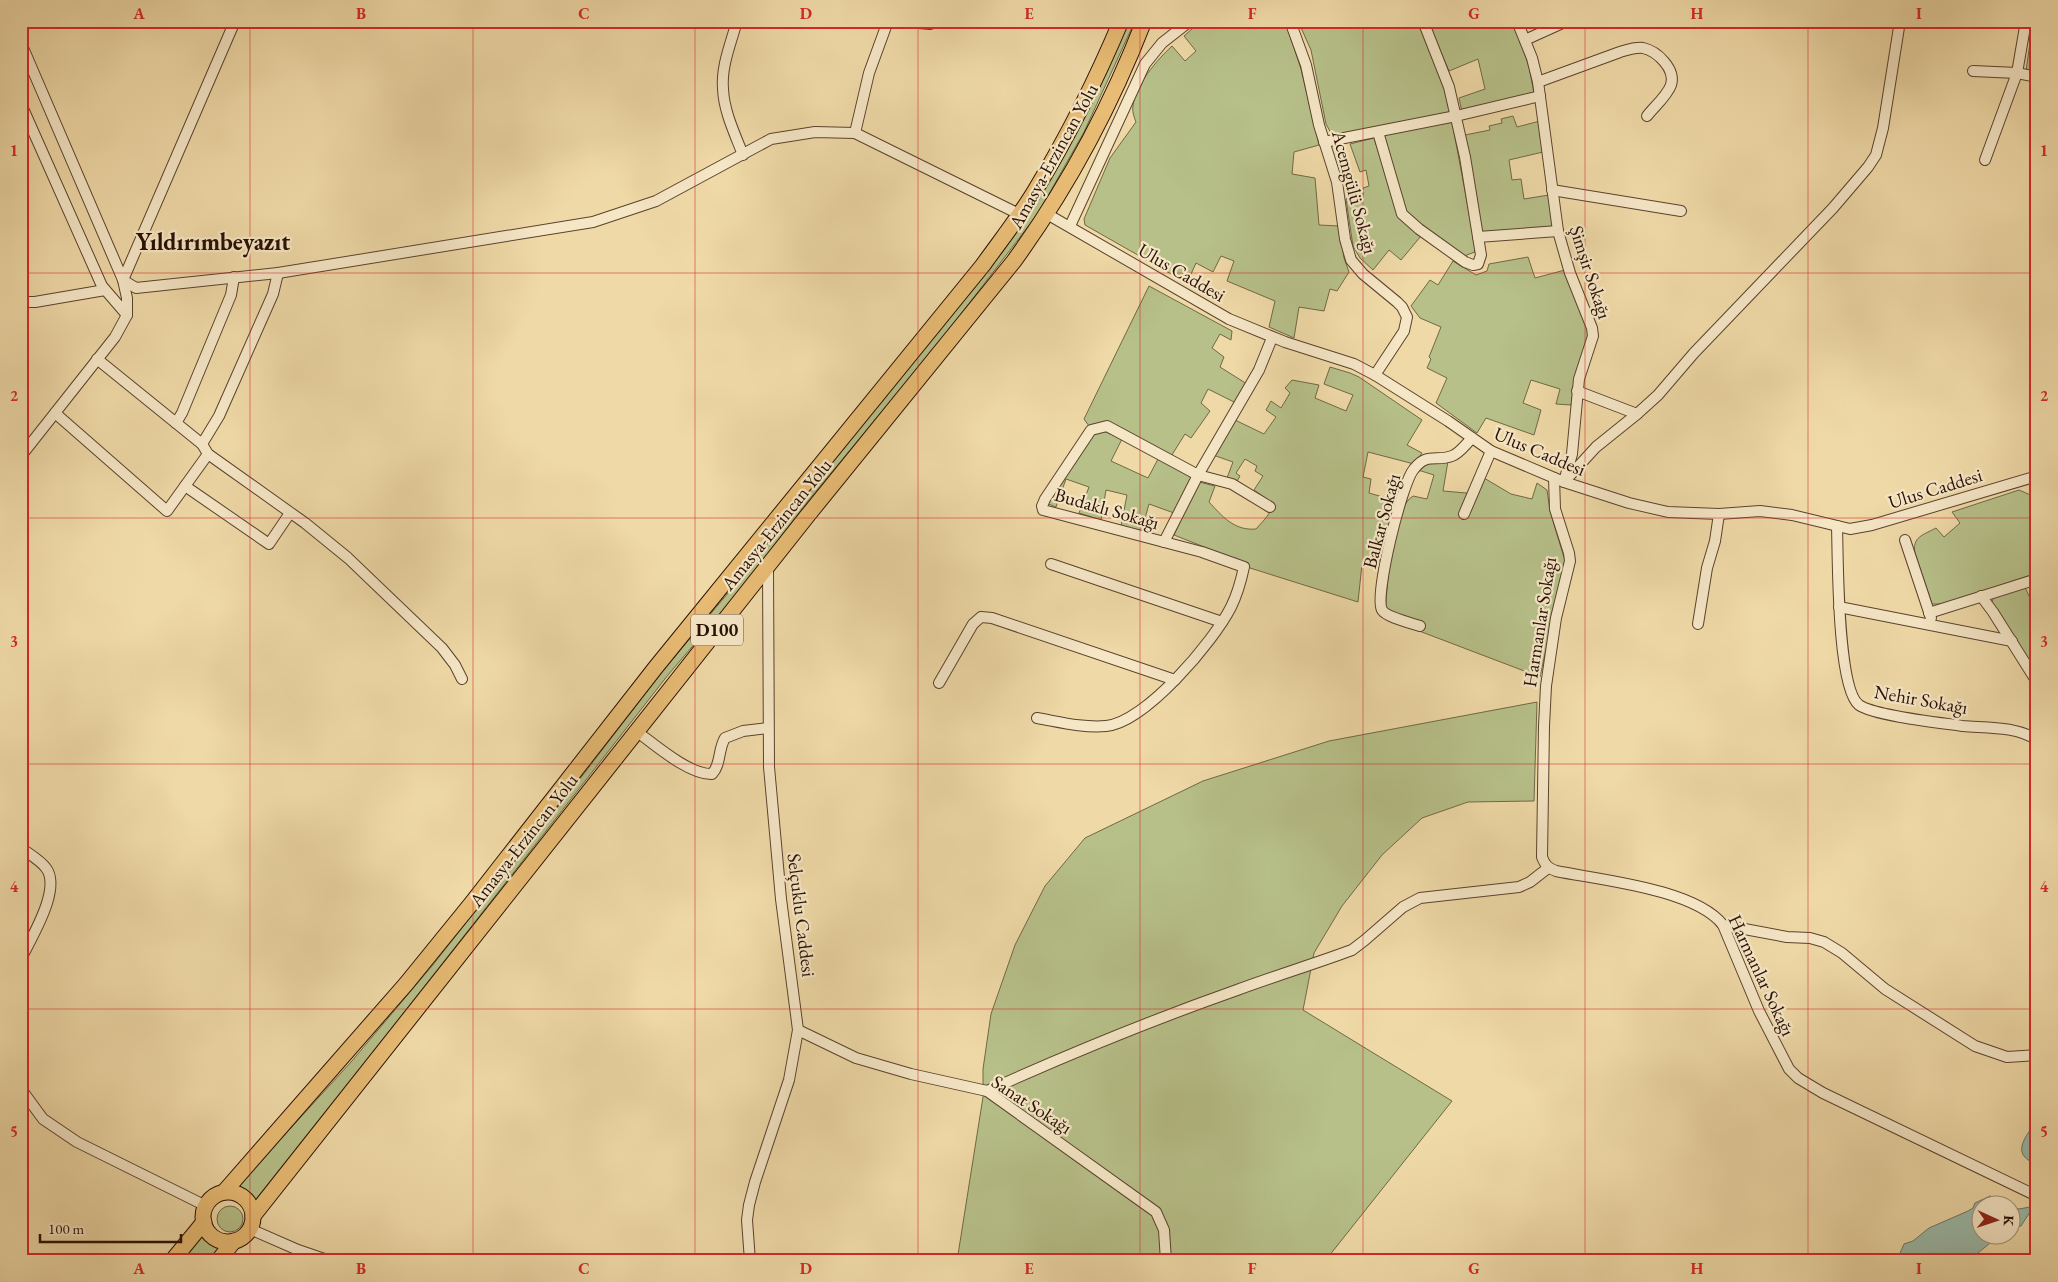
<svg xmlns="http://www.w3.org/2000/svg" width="2058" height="1282" font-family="'EB Garamond',serif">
<rect width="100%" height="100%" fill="#efd9a7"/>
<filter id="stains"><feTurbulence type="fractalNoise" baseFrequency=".004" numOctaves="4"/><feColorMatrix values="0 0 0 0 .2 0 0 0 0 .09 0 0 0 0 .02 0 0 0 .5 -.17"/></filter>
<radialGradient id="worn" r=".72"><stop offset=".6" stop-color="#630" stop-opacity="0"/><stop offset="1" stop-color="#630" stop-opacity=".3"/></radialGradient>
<g fill="#b7c089" stroke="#706846">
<polygon points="1129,21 1135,21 1084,132 1037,215 944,336 808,501 736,595 668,675 255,1203 237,1187 351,1062 432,966 586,771 661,673 739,580 796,507 989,270 1029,215 1056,170 1098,88"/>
<path d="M1201,21H1285L1301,69L1319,145L1294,152L1292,174L1315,178L1319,225L1339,226L1344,258L1349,272L1337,291L1330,289L1324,311L1299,307L1294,338L1269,327L1275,301L1227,281L1234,261L1221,256L1213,272L1196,263L1187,283L1085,225L1084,219L1110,158L1136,122C1134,117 1132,111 1133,106C1135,85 1157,60 1172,46L1185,61L1196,51L1184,36Z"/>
<polygon points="1298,21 1418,21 1444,82 1452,114 1332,135 1326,124 1311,50"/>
<polygon points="1427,21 1514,21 1529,67 1534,93 1462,112 1459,98 1485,89 1478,59 1449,71"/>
<polygon points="2033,21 2037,21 2037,73 2026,71"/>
<polygon points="1513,116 1517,127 1540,121 1543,152 1509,160 1512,180 1521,179 1524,199 1549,195 1555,226 1482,233 1465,135 1490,130 1489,126 1502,123 1501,119"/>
<polygon points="1452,122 1475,244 1475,252 1464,256 1419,225 1405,211 1384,134"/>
<polygon points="1374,138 1396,208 1421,236 1401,260 1389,250 1373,270 1360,258 1353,246 1346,199 1363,195 1363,188 1369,186 1366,170 1360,172 1350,144"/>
<polygon points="1528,257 1535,278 1565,270 1589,333 1576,375 1571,405 1556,404 1560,389 1531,380 1523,403 1541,410 1534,435 1486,418 1477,433 1436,403 1447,378 1427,368 1431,359 1429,357 1441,327 1420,318 1411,306 1430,280 1438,285 1453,261 1476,275 1487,271 1489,264"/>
<polygon points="1149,286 1232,331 1231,340 1220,334 1212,348 1224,357 1220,367 1247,384 1236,403 1208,389 1201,403 1210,411 1191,438 1185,434 1170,458 1100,424 1089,426 1084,419"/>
<path d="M1330,367L1350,373L1359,377L1422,420L1407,445L1422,453L1414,464L1368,452L1363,477L1371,479L1369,493L1397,501L1381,568L1362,564L1358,602L1250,568L1247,564L1174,535L1199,482L1215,486L1209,502C1222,516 1234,531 1256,529C1263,521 1272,513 1273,503L1254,490L1263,476L1255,471L1257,466L1245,459L1236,473L1240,476L1236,483L1227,478L1233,462L1213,455L1235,420L1264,434L1276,417L1266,410L1271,401L1281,408L1290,393L1285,388L1292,380L1319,385L1315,398L1346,411L1353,395L1324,384Z"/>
<polygon points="1101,430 1122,439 1111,461 1148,478 1158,459 1192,476 1174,513 1149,504 1141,533 1121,526 1127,495 1106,490 1101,520 1079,513 1089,487 1066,479 1056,507 1046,503 1091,434"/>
<path d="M1432,461H1448L1443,491L1478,494L1484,478L1511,494L1532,499L1537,483L1547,490L1550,511L1565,561L1540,677L1385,618C1386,594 1392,507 1413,496L1427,499L1434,475L1418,470Z"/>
<path d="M2019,490L2035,497L2037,504V573L1942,604H1932L1915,553C1912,537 1923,535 1936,528L1944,537L1960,523L1952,512Z"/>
<polygon points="2025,587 2037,614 2037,673 1992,602 1994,597"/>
<polygon points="1537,702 1534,801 1468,802 1422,818 1382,855 1342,906 1314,953 1303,1010 1452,1101 1325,1261 957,1261 983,1097 983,1069 991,1014 1015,945 1045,886 1085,838 1203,781 1329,741"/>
<circle cx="230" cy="1219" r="13"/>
<polygon points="202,1235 221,1249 211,1261 182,1261"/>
</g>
<g fill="#9abaa9" stroke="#6c7667">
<path d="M2037,1121V1167C2033,1163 2027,1160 2024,1156C2016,1146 2031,1129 2037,1121Z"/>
<polygon points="1990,1196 1996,1198 2006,1204 1980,1204 1980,1234 2000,1235 1968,1261 1890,1261 1898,1258 1904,1244 1913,1241 1929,1228 1968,1211 1973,1208 1975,1203"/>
<polygon points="2010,1207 2019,1209 2030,1207 2032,1209 2021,1226 2011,1229"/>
</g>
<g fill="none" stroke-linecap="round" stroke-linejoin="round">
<g stroke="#5a422d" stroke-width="12">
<g id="minor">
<polyline points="235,21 123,280 136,288 278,273 593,222 656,201 771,139 815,132 855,133 1019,214"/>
<path d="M737,21C731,43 721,66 723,89C724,112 735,134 743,155"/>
<polyline points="895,21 930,24 941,21"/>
<polyline points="1290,21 1306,65 1319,125 1337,182 1345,239 1351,260 1363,274 1397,302 1402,307 1407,317 1404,331 1375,375"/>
<polyline points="1517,21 1532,58 1538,82 1558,231 1570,273 1592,328 1593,336 1579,379 1572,454 1565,478"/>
<polyline points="1525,40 1567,21"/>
<polyline points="21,43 123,280 127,298 127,315 115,337 21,456"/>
<polyline points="1973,71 2017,73 2037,77"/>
<path d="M1538,82L1620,52C1627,50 1635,47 1643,48C1657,51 1676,69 1671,85C1667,96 1654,107 1647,116"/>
<polyline points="21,104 102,286 127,315"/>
<polyline points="1378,132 1402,214 1419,229 1465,262 1473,265 1478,264 1481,255 1465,157 1449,87 1423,21"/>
<polyline points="855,133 869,73 888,21"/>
<polyline points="1324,142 1456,116 1540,96"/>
<polyline points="1985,160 2017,73 2026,21"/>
<polyline points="1552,190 1681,211"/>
<polyline points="1047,214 1229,319 1285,342 1354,364 1375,375 1448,421 1491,451 1564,482 1629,503 1668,512 1719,514 1760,511 1792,515 1850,529 1872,525 2037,476"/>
<polyline points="1070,226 1145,64 1162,43 1190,21"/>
<polyline points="1478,237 1558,231"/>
<polyline points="21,302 35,302 105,290"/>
<polyline points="97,359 202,444 208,454 305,523 348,558 442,648 455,665 462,679"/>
<polyline points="1577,391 1637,414"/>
<polyline points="55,413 167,511 208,454"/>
<polyline points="176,423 182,413 231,295 234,277"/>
<polyline points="202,444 219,416 273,294 278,273"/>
<path d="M1554,478L1555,509L1569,553L1570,561L1556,618L1546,686L1544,726L1542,857C1545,865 1548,868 1556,871C1600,880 1695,889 1723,925L1759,1011L1789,1069L1798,1078L1823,1093L2037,1196"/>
<polyline points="1564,482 1596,447 1637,414 1658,395 1694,353 1833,208 1868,167 1876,155 1883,128 1900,21"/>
<polyline points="185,486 269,544 290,513"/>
<polyline points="1464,514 1491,451"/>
<path d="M1837,526C1838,557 1837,688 1859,705C1875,716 1942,723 1963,726C1987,728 2016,726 2037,740"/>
<polyline points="1905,540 1931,618"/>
<polyline points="1164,542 1198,475 1259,370 1272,338"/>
<polyline points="1051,564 1222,622"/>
<polyline points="1981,596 1993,612 2037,682"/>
<polyline points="1839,607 2012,641"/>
<polyline points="1929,613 2037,579"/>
<polyline points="1698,624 1707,568 1715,541 1719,514"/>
<path d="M1420,626C1411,623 1386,617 1382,610C1374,596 1402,482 1414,469C1427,452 1436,462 1452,456C1460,453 1466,444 1472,438"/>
<polyline points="939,683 973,624 981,617 992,618 1175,680"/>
<path d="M1037,718C1060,722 1083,728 1106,726C1145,723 1214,641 1231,607C1237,595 1241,581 1244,567L1202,552L1043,510L1042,506L1045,499L1091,430L1107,426L1198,475L1232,484L1270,507"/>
<path d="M636,731C654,744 689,775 712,774C721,765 718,749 725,738L743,731L768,728"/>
<path d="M21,848C29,854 40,860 46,868C62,889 31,938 21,959"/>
<polyline points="1723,925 1787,937 1810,938 1824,942 1842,953 1885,989 1975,1046 2007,1057 2037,1055"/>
<polyline points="798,1030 856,1058 911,1074 987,1091 1156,1212 1164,1230 1166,1261"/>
<polyline points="21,1089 43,1119 77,1142 206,1206"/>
<path d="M987,1091C1069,1054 1152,1020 1237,990C1275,976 1314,964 1352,950L1365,940L1403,907L1420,898L1519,887L1530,882L1548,868"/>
<polyline points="250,1229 298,1250 330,1261"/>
<polyline points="750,1261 747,1220 749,1205 755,1182 789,1080 798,1030 781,899 769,767 768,567"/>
</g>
</g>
<g stroke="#281004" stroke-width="17">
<g id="highway">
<circle cx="228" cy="1217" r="25"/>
<path d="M224,1192L406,984L471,904L656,667L983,265C1001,240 1020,216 1036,189C1068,136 1097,78 1121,21"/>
<path d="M253,1216L808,515L1014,261C1067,188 1111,106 1144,21"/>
<polyline points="172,1261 204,1222"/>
<polyline points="218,1261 234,1241"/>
</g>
</g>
<use href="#minor" stroke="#f5e6c6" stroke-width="10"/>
<use href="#highway" stroke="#e8bc74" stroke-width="15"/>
</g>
<path fill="none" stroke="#d62828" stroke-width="1" stroke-opacity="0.55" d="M250,21V1261M473,21V1261M695,21V1261M918,21V1261M1140,21V1261M1363,21V1261M1585,21V1261M1808,21V1261M21,273H2037M21,518H2037M21,764H2037M21,1009H2037"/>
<g text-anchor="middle" stroke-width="4.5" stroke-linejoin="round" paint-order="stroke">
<rect fill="#f5e6c6" stroke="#66503e" stroke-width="1" x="691" y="614.5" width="52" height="31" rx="4"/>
<g font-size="18" font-weight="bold" fill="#281004">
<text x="717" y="636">D100</text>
</g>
<g font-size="19" fill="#281004" stroke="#f5e6c6">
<text transform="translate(1053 156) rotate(-61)" y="7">Amasya-Erzincan Yolu</text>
<text transform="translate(1355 192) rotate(75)" y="7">Acemgülü Sokağı</text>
<text transform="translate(1182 272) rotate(30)" y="7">Ulus Caddesi</text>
<text transform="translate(1591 272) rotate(72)" y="7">Şimşir Sokağı</text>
<text transform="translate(1540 451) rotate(23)" y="7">Ulus Caddesi</text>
<text transform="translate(1935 488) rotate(-17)" y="7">Ulus Caddesi</text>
<text transform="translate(1107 508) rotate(16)" y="7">Budaklı Sokağı</text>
<text transform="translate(1381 521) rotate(-75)" y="7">Balkar Sokağı</text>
<text transform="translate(776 524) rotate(-51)" y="7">Amasya-Erzincan Yolu</text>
<text transform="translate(1539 622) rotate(-81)" y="7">Harmanlar Sokağı</text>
<text transform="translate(1921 699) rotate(10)" y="7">Nehir Sokağı</text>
<text transform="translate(523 840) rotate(-52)" y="7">Amasya-Erzincan Yolu</text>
<text transform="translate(802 915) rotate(83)" y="7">Selçuklu Caddesi</text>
<text transform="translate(1762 975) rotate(65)" y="7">Harmanlar Sokağı</text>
<text transform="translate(1032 1104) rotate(33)" y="7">Sanat Sokağı</text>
</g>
<g font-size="24" font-weight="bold" fill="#281004" stroke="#f5e6c6">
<text x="213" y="250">Yıldırımbeyazıt</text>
</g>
</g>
<rect width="2058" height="1282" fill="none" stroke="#efd9a7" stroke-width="55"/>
<g transform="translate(1996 1220) rotate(93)"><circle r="24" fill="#f5e6c6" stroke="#a39078"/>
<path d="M0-4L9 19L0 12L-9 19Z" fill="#8f2418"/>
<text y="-8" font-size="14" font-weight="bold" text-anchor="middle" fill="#281004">K</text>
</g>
<path d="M40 1234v8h141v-8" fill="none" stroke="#281004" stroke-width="2.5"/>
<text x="48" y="1234" font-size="15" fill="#281004" stroke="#f5e6c6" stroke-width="4" paint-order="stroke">100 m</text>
<rect x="28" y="28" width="2002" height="1226" fill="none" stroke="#d62828" stroke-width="2"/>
<g font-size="16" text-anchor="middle" font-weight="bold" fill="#d62828">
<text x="139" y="19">A</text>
<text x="361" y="19">B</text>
<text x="584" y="19">C</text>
<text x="806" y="19">D</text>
<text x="1029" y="19">E</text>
<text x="1252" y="19">F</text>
<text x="1474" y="19">G</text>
<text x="1697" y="19">H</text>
<text x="1919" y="19">I</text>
<text x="14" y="156">1</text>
<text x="2044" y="156">1</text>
<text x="14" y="401">2</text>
<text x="2044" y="401">2</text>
<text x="14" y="647">3</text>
<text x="2044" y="647">3</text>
<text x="14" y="892">4</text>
<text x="2044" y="892">4</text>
<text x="14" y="1137">5</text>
<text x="2044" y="1137">5</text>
<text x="139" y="1274">A</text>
<text x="361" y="1274">B</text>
<text x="584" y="1274">C</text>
<text x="806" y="1274">D</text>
<text x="1029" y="1274">E</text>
<text x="1252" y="1274">F</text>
<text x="1474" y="1274">G</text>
<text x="1697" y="1274">H</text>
<text x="1919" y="1274">I</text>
</g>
<rect width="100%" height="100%" filter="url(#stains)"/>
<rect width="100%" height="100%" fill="url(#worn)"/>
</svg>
